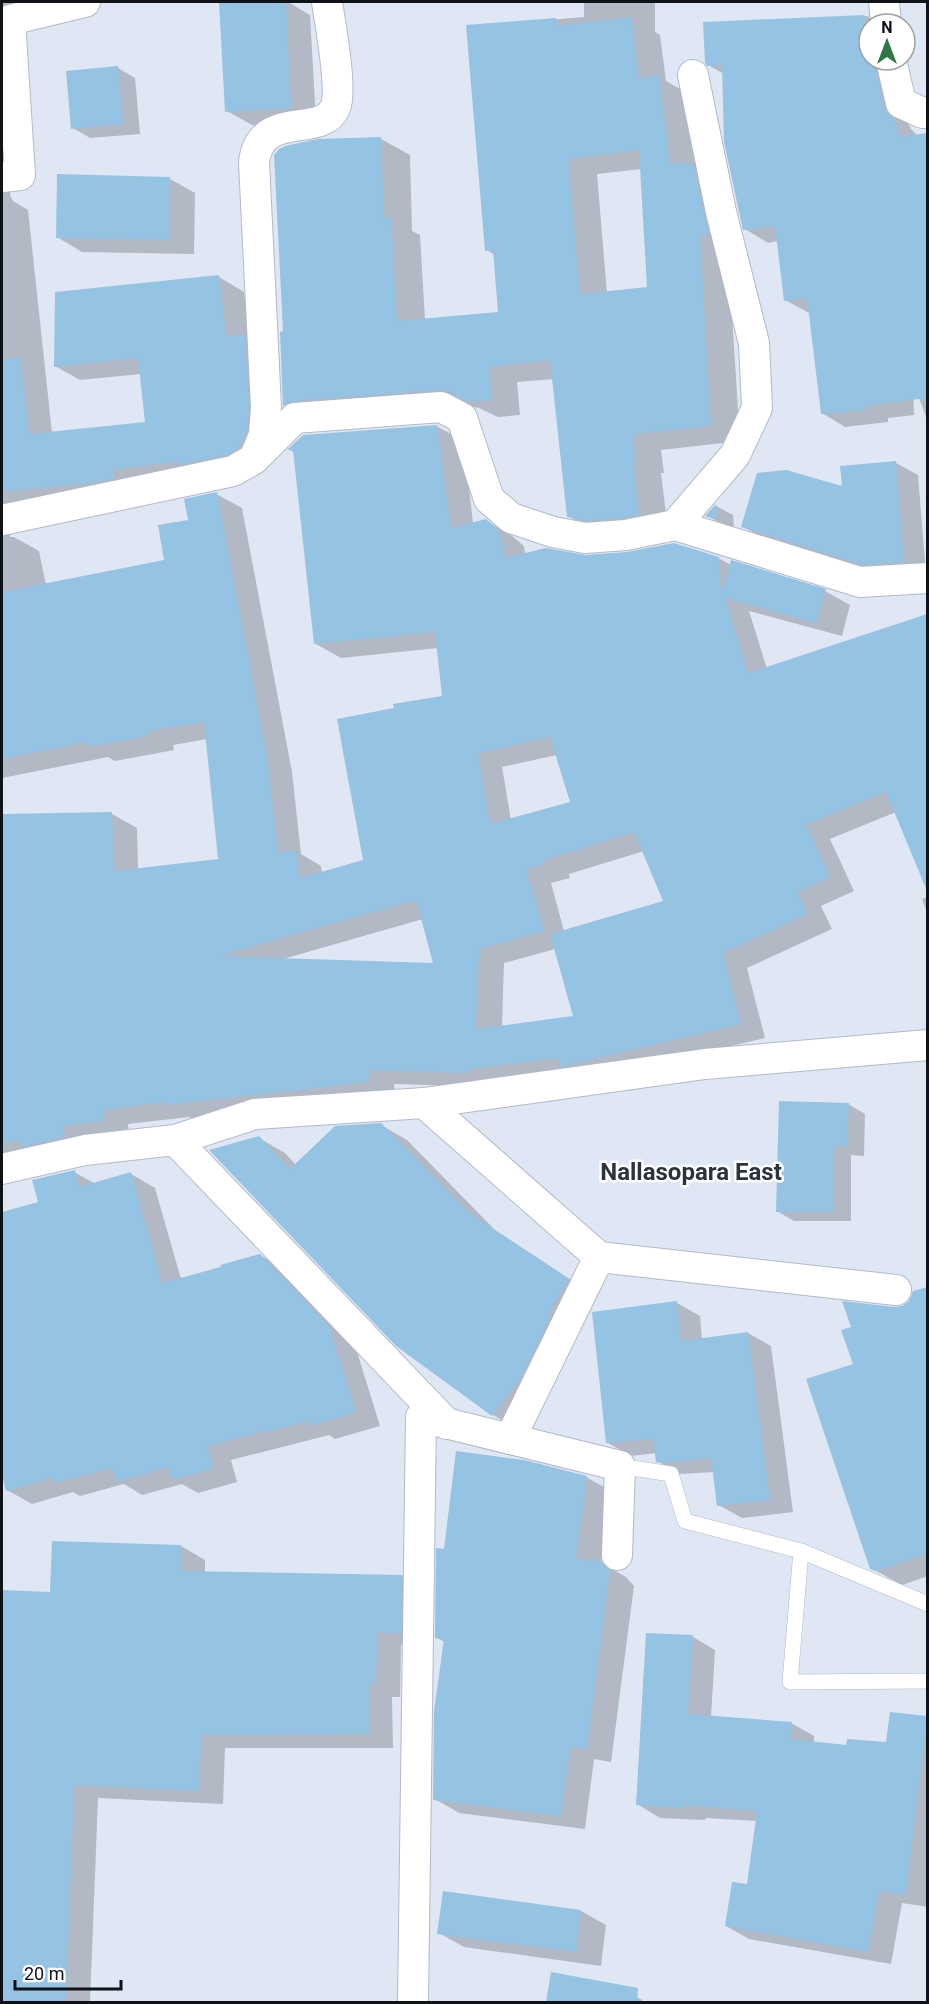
<svg xmlns="http://www.w3.org/2000/svg" width="929" height="2004" font-family="Roboto,sans-serif">
<rect width="100%" height="100%" fill="#dfe7f5"/>
<g fill="#0003" fill-rule="evenodd">
<polygon points="2,2 84,2 2,16"/>
<polygon points="261,2 288,2 310,15 316,121 252,125 227,111 221,3"/>
<path d="M584,2H655V32L660,35L666,81L687,93L696,166L722,181L728,252L740,441L661,450L664,473H661L668,531L597,533L568,516L554,379L517,382L520,415L498,417L479,408L470,406L313,421L285,405L284,333L381,139L410,155L412,231L420,235L425,320L499,313L495,255L487,250L467,27L584,17ZM642,169L649,288L607,293L597,174Z"/>
<polygon points="867,16 881,24 869,24 869,60 904,60 907,121 911,129 918,136 928,134 928,422 913,382 914,415 888,418 888,422 845,427 822,413 811,314 785,300 778,241 768,243 745,229 724,74 708,65 705,23"/>
<polygon points="118,68 135,78 140,134 90,138 73,128"/>
<polygon points="2,99 25,149 2,152"/>
<polygon points="170,179 195,193 194,254 82,252 57,237"/>
<path d="M2,183L11,188L10,195L13,201L28,210L52,433L146,423L141,374L80,380L55,366L219,277L244,292L249,339L272,446L10,530V537H14L39,551L46,585L166,562L190,521L216,494L242,508L292,772L301,854L321,866L322,873L364,861L395,709L444,697L438,648L341,658L316,644L295,453L290,450L303,436L438,427L464,441L473,524L486,521L512,536L524,546L525,554L718,558L731,565L825,591L850,605L842,636L749,611L767,669L928,615V887L896,812L830,839L854,891L821,906L832,929L747,968L765,1038L586,1080L495,1087L394,1084L395,1095L193,1119L189,1117L128,1124L129,1135L2,1155V816L112,814L137,828L138,870L220,860L207,739L173,745L174,750L115,761L108,757L2,778ZM557,755L572,803L511,820L502,767ZM644,851L665,902L564,931L551,883L570,878L569,874ZM423,919L435,964L283,959ZM555,949L575,1017L502,1027L504,963Z"/>
<polygon points="896,463 918,475 926,574 885,576 764,539 742,526 843,488"/>
<polygon points="716,506 733,515 734,528 724,525 708,516"/>
<polygon points="928,897 928,915 922,899"/>
<polygon points="848,1104 865,1114 864,1156 851,1155 851,1221 794,1221 777,1211"/>
<polygon points="381,1125 407,1140 495,1230 594,1295 519,1430 493,1415 397,1345 259,1138 285,1153 296,1165"/>
<polygon points="74,1172 96,1184 131,1174 155,1188 181,1279 260,1255 285,1270 354,1342 380,1426 335,1439 329,1435 231,1460 237,1482 198,1493 182,1484 142,1495 124,1484 80,1496 73,1492 32,1504 7,1490 2,1470 2,1214 40,1203"/>
<polygon points="928,1288 928,1576 902,1585 871,1568 855,1365 894,1309 903,1307 911,1302 914,1293"/>
<polygon points="677,1303 700,1316 702,1339 748,1333 771,1346 793,1512 742,1518 719,1505 714,1472 680,1474 657,1461 656,1453 631,1456 608,1443"/>
<polygon points="586,1477 611,1491 601,1563 626,1577 634,1586 611,1762 594,1759 585,1829 459,1813 435,1799 445,1642 437,1638 445,1550"/>
<polygon points="181,1546 205,1560 205,1573 401,1576 425,1590 425,1647 401,1645 400,1697 392,1697 393,1748 225,1748 223,1804 98,1798 90,2002 2,2002 2,1591 52,1594"/>
<polygon points="693,1637 715,1650 711,1717 791,1723 814,1736 814,1743 848,1746 888,1743 891,1713 928,1718 928,1907 902,1903 891,1964 749,1939 726,1926 748,1886 757,1821 706,1818 705,1820 660,1818 637,1804"/>
<polygon points="581,1911 606,1925 601,1966 464,1947 439,1933"/>
<polygon points="553,1974 618,1986 642,2000 641,2002 547,2002"/>
</g>
<g fill="#95c3e3" fill-rule="evenodd">
<polygon points="219,2 286,2 291,108 225,112"/>
<polygon points="864,15 869,30 869,60 874,60 884,107 887,114 895,119 900,137 927,133 927,398 865,406 866,410 821,414 807,298 784,301 775,226 743,230 724,142 722,65 707,66 705,63 703,22"/>
<path d="M631,17L639,78L659,75L670,164L693,163L709,235L700,236L711,426L633,434L635,458H633L639,515L624,518L586,521L567,517L550,360L489,367L492,400L468,402L449,392L440,390L294,401L283,406L280,332L283,331L274,155L279,149L285,146L318,139L381,137L384,217H391L397,321L498,312L493,250L485,251L466,25L556,18L557,26ZM639,150L647,287L580,294L568,159Z"/>
<polygon points="118,66 123,124 71,129 66,71"/>
<polygon points="57,174 170,177 169,240 56,238"/>
<polygon points="219,275 226,336 245,335 249,407 247,431 240,447 227,455 178,465 177,462 113,469 114,479 92,483 2,492 2,359 21,358 29,434 145,422 138,358 54,367 55,292"/>
<path d="M437,425L451,528L486,519L499,530L505,558L546,548L586,555L627,552L674,543L719,557L721,593L731,560L826,589L816,623L725,598L748,673L927,614V891L886,792L806,824L830,877L797,892L807,914L723,953L741,1024L560,1067L558,1058L470,1069V1073L369,1070L370,1082L166,1105V1102L103,1110L104,1121L63,1126L65,1137L22,1147L21,1141L2,1143V814L112,812L114,871L218,859L204,722L148,731L149,736L88,747L87,742L2,759V592L164,560L158,525L188,520L184,499L217,492L267,757L278,852L296,850L300,878L363,860L337,719L394,708L393,704L442,696L435,632L314,644L293,450H287L303,435ZM550,737L570,802L490,824L478,753ZM634,832L663,901L550,934L573,1016L476,1029L479,949L544,931L526,869L545,864L544,860ZM416,900L433,963L218,956Z"/>
<polygon points="896,461 904,562 862,565 741,527 757,473 786,470 842,486 840,466"/>
<polygon points="716,504 717,520 705,516"/>
<polygon points="779,1101 849,1103 847,1147 834,1146 834,1212 776,1212"/>
<polygon points="381,1123 469,1213 569,1279 547,1316 551,1316 521,1377 492,1416 396,1346 209,1150 259,1136 290,1169 335,1126"/>
<polygon points="75,1170 79,1187 131,1172 162,1283 221,1267 220,1265 260,1254 329,1326 356,1412 310,1426 308,1421 269,1432 268,1430 207,1446 214,1468 172,1480 168,1467 116,1482 112,1468 54,1483 53,1478 6,1491 2,1475 2,1212 38,1202 32,1180"/>
<polygon points="927,1287 927,1554 875,1571 870,1569 806,1379 853,1364 841,1330 851,1327 842,1301 894,1307 902,1306 909,1301 913,1291"/>
<polygon points="677,1301 681,1341 748,1332 770,1500 717,1506 711,1458 662,1463 656,1462 653,1439 606,1443 592,1312"/>
<polygon points="456,1451 524,1460 587,1476 576,1559 601,1561 610,1570 587,1749 570,1747 561,1816 433,1800 434,1711 444,1639 435,1638 436,1548 444,1549"/>
<polygon points="52,1541 181,1545 181,1571 402,1575 401,1634 377,1632 376,1684 369,1684 369,1734 201,1735 199,1791 74,1785 66,2002 2,2002 2,1590 50,1592"/>
<polygon points="646,1633 693,1635 688,1714 792,1722 790,1739 846,1745 847,1739 886,1742 890,1712 927,1716 906,1895 879,1891 868,1952 725,1926 732,1882 747,1884 757,1811 683,1805 683,1808 636,1805"/>
<polygon points="443,1891 581,1910 576,1952 437,1934"/>
<polygon points="551,1972 638,1988 637,2002 546,2002"/>
</g>
<g fill="none" stroke-linecap="round" stroke-linejoin="round">
<g stroke="#b2bac7" stroke-width="16">
<g id="service">
<polyline points="620,1466 671,1474 685,1521 801,1551 928,1604"/>
<polyline points="801,1551 790,1682 928,1681"/>
</g>
</g>
<g stroke="#b2bac7" stroke-width="32">
<g id="minor">
<polyline points="884,2 886,24"/>
<polyline points="891,60 901,103 923,113 928,112"/>
<polyline points="2,177 20,175 10,20 85,2"/>
<polyline points="257,456 295,418 441,407 462,418 489,499 511,518 553,532 585,538 626,535 675,525 860,582 928,578"/>
<path d="M2,520L233,471L254,459L264,435L266,407L254,162C261,108 321,139 335,108C343,91 330,23 327,2"/>
<polyline points="675,525 735,455 757,408 754,343 721,212 693,75"/>
<polyline points="424,1103 599,1257 896,1290"/>
<polyline points="175,1140 447,1424"/>
<polyline points="2,1169 85,1150 175,1140 255,1114 424,1103 705,1064 928,1045"/>
<polyline points="510,1439 599,1257"/>
<polyline points="413,2002 421,1417 620,1466 617,1555"/>
</g>
</g>
<use href="#service" stroke="#fff" stroke-width="15"/>
<use href="#minor" stroke="#fff" stroke-width="30"/>
</g>
<g text-anchor="middle" stroke-width="5" stroke-linejoin="round" paint-order="stroke">
<g font-size="24" font-weight="bold" fill="#2d333d" stroke="#fff">
<text x="691" y="1180">Nallasopara East</text>
</g>
</g>
<rect width="929" height="2004" fill="none" stroke="#0f1216" stroke-width="6"/>
<g transform="translate(887 42)"><circle r="28" fill="#ffffff" stroke="#9fa0a2" stroke-width="1.5"/>
<path d="M0-4.5L10 22L0 15L-10 22Z" fill="#2e7643"/>
<text y="-9" font-size="16" font-weight="bold" text-anchor="middle" fill="#0f1216">N</text>
</g>
<path d="M15 1980v9h106v-9" fill="none" stroke="#0f1216" stroke-width="3"/>
<text x="24" y="1980" font-size="18" fill="#0f1216" stroke="#ffffff" stroke-width="4.5" paint-order="stroke">20 m</text>
</svg>
